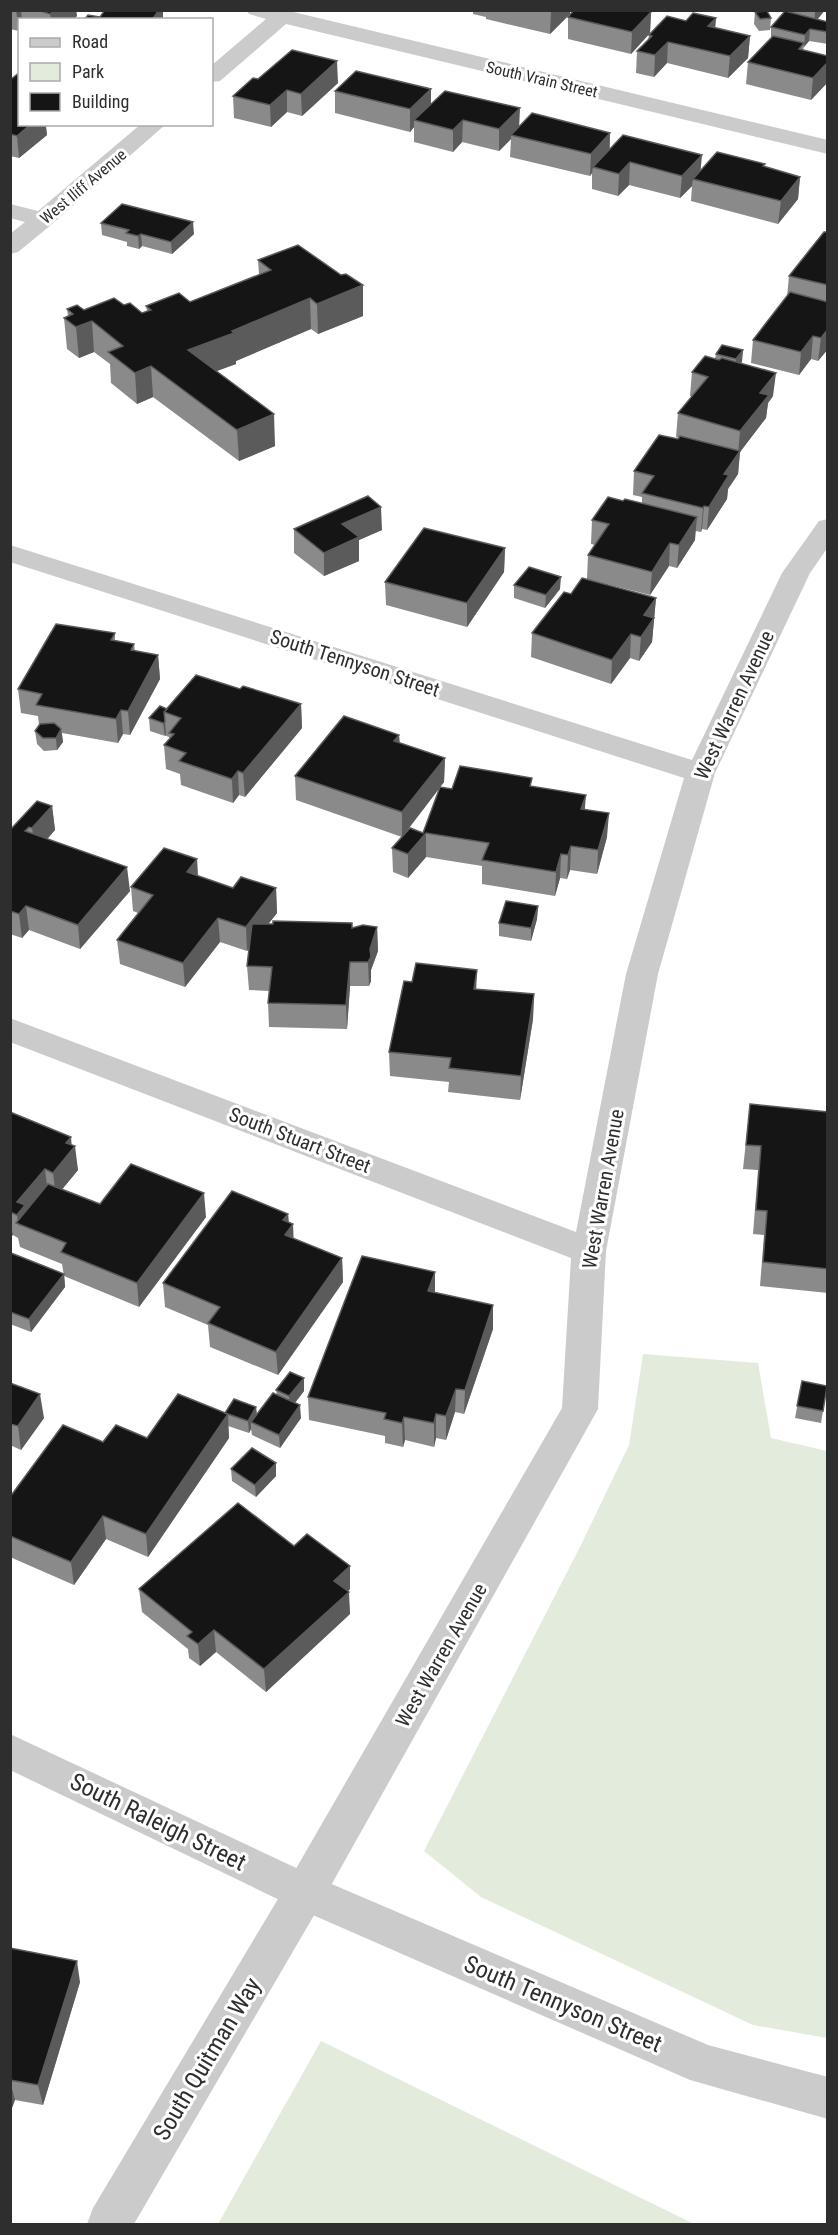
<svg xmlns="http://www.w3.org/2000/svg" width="838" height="2235" font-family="'Roboto Condensed',sans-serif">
<rect width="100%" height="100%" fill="#fff"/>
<g fill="#e3ebdc">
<polygon points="643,1354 758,1363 771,1438 827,1451 827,2038 753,2025 481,1897 424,1851 580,1547 629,1445"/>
<polygon points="321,2041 694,2224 218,2224"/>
</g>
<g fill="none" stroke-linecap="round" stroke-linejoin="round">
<g fill="#cbcbcb" fill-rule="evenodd">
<polygon points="246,10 285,10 828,140 828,154 286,24 220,81 212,82 212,65 266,19 249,14"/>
<polygon points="141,124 166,124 51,225 18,252 10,254 10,234 25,222 10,218 10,204 38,211"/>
<polygon points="828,519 828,547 810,573 715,773 658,974 606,1251 598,1409 320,1905 134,2224 87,2224 93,2208 290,1879 562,1408 571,1258 10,1042 10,1018 576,1232 626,974 684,778 10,562 10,545 692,760 782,573 819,521"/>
</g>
<polygon fill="#cbcbcb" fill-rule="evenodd" points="10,1734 320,1879 708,2045 828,2077 828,2119 690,2080 290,1905 10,1770"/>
</g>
<g fill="#8a8a8a">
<polygon points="10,10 76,10 77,16 73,20 20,20 20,31 19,31 10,29"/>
<polygon points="473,10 570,10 570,14 550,34 486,19 486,17 473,14"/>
<polygon points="791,10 825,10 817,19 828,22 828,44 809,41 804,47 803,50 828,56 828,82 811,100 746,84 748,62 771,39 771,27 791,13"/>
<polygon points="651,12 650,33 631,54 568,39 568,17"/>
<polygon points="755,12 771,18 770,30 759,31 754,24"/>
<polygon points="716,18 715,28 750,36 748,58 728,78 667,63 654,77 636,73 637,51 648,40 649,35 686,21"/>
<polygon points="258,79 338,83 302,116 287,112 271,127 234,118 233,96"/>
<polygon points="10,80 46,127 47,135 19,158 10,156"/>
<polygon points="431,89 431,104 520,126 610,133 610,149 700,170 765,167 800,177 798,199 778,224 691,201 692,186 680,198 629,185 618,196 592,189 592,173 590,176 510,157 511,139 499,151 462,142 453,152 414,142 414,127 410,132 335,113 335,91"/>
<polygon points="101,223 194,234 172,254 142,246 139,249 127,246 127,242 102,235"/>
<polygon points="828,232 828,349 818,361 811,359 799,375 751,363 753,340 787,297 789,276"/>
<polygon points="258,260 363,316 318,334 311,329 236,361 236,364 216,371 275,446 239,461 153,397 137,404 111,383 110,364 94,352 79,358 67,349 64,318 68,316 67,309 84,310 124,305 142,313 147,311 146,306 190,302 259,275"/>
<polygon points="743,350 741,363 773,396 768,403 766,418 740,452 738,474 728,489 727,499 707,530 702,529 701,532 695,531 695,540 677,568 669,566 650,595 587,579 588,555 595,545 591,544 592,520 623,501 642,503 642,497 633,495 634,471 678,439 679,438 676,437 678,413 692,396 690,396 692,372 715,359 716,354"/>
<polygon points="294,529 382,530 359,540 359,561 324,576 294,553"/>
<polygon points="505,548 504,572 467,627 386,605 385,582"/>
<polygon points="514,585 560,589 545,608 514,598"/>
<polygon points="571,594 656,598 652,642 639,661 630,658 611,684 531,657 532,633"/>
<polygon points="115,633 115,640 134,644 135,651 158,655 160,679 130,735 123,734 118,743 62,733 63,742 57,750 44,751 37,744 35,731 39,725 38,716 21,713 18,689"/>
<polygon points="240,689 301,704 302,728 245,797 239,795 233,803 181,785 180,774 166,769 164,745 169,740 169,737 166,736 166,735 165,736 150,731 149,718 167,709"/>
<polygon points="399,735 400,743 445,758 444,782 440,787 452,789 532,786 585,810 607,837 597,874 570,870 567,879 560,878 555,896 482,884 482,866 426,857 408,878 393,872 392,848 423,833 439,789 402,837 296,800 295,776"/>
<polygon points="52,806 55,830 47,839 130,891 80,949 29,930 22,938 10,934 10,830"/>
<polygon points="197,859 198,876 233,888 276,888 277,913 268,924 352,928 377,927 378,951 371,970 371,981 369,986 350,986 347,1029 269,1027 268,1003 269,991 249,990 247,966 249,948 247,951 220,942 185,987 120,964 117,940 138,913 133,911 131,887"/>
<polygon points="538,906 537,919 531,941 499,936 499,923"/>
<polygon points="477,989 534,994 533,1019 520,1100 448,1092 449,1082 390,1076 389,1052"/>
<polygon points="750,1104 828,1112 828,1293 760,1286 764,1235 753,1234 758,1170 743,1169"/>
<polygon points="10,1112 72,1145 78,1170 62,1189 100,1204 206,1217 139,1307 64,1276 62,1264 20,1247 18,1238 13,1235 10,1237"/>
<polygon points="288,1214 289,1223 293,1239 342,1258 343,1282 278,1375 210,1347 208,1325 165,1307 163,1283"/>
<polygon points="10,1254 64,1274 65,1287 31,1332 10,1324"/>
<polygon points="435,1293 493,1329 464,1414 455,1412 446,1440 436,1438 434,1447 405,1440 403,1447 385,1443 385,1436 309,1420 308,1397"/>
<polygon points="304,1378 304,1391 295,1403 301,1418 280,1448 252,1435 251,1429 249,1433 228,1426 229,1438 148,1557 106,1539 74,1585 10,1557 10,1497 103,1442 147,1438 225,1413 256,1407 257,1415 277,1395 276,1390"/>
<polygon points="802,1381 827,1386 821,1423 795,1418"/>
<polygon points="10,1383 44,1418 21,1450 10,1445"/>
<polygon points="276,1463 276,1476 256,1497 232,1481 231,1469"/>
<polygon points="294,1546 350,1566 350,1589 348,1591 350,1614 266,1692 216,1652 200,1666 189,1658 188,1649 142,1612 139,1589"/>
<polygon points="10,1948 80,1982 43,2105 15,2100 10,2113"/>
</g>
<g fill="#5b5b5b">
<polygon points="16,10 21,10 22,20 20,20 20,31 19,31"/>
<polygon points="54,10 76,10 77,16 73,20 51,20 50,14"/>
<polygon points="159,10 163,10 163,20 152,20"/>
<polygon points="552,10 570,10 570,14 550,34 551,12"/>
<polygon points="816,10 825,10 814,24 815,12"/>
<polygon points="651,12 650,33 631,54 632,32"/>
<polygon points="716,18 714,40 708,26"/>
<polygon points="810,29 809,41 804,47 805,35"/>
<polygon points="750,36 748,58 728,78 730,56"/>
<polygon points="668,42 667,63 654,77 655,55"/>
<polygon points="337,61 338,83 302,116 301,94"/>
<polygon points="828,62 828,82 811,100 813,78"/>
<polygon points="431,89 431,111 414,120 414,127 410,132 410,109"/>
<polygon points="287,90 287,112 271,127 270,105"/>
<polygon points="520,108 519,130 511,135 511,139 499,151 499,129"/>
<polygon points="463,120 462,142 453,152 453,130"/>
<polygon points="31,124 49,124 46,127 47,135 19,158 17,136"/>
<polygon points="610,133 609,155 593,167 592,173 590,176 591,154"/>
<polygon points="702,155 700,177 693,179 692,186 680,198 682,176"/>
<polygon points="630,162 629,185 618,196 619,174"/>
<polygon points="800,177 798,199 778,224 781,201"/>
<polygon points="193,222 194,234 172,254 171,242"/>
<polygon points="141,234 142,246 139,249 138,236"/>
<polygon points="363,285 363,316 318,334 317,304"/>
<polygon points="310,298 311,329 236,361 236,364 190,381 188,350"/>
<polygon points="92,321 94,352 79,358 76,327"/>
<polygon points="828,329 828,349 818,361 821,338"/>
<polygon points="813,336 811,359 799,375 801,352"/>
<polygon points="743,350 742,362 735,371 736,359"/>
<polygon points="151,366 153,397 137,404 135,373"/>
<polygon points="776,373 773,396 768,403 766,418 740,452 738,474 728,489 727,499 707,530 709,507 724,474 738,454 740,431 760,393"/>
<polygon points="274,414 275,446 239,461 237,430"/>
<polygon points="704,506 702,529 701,532 703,508"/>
<polygon points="381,507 382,530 359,540 359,561 324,576 324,553 342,524"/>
<polygon points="697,517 695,540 677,568 679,545"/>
<polygon points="670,543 669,566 650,595 652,572"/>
<polygon points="505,548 504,572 467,627 467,603"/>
<polygon points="561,577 560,589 545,608 546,595"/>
<polygon points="656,598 652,642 639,661 641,637 644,615"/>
<polygon points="631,634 630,658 611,684 612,660"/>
<polygon points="158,655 160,679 130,735 128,711"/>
<polygon points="301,704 302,728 245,797 243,773"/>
<polygon points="121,710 123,734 118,743 116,719"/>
<polygon points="165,722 166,735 165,736 163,723"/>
<polygon points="61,729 63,742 57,750 56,738"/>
<polygon points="399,735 400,759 394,741"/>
<polygon points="445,758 444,782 402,837 402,812"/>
<polygon points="238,771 239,795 233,803 232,779"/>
<polygon points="586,795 584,819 581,809"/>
<polygon points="52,806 55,830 36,852 32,828"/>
<polygon points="609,813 607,837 597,874 598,850"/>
<polygon points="426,833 426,857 408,878 408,854"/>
<polygon points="571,846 570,870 567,879 568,855"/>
<polygon points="561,854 560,878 555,896 556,872"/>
<polygon points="197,859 198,883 187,872"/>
<polygon points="127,867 130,891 80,949 78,925"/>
<polygon points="276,888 277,913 247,951 246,927"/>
<polygon points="26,906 29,930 22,938 19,914"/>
<polygon points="538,906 537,919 531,941 531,928"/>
<polygon points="218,918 220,942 185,987 183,963"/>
<polygon points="377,927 378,951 371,970 371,981 369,986 368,962 370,949"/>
<polygon points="350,962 350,986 347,1029 346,1005"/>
<polygon points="477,970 476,994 474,989"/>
<polygon points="534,994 533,1019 520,1100 521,1076"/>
<polygon points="71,1137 72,1149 75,1146 78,1170 56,1197 53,1173 66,1143"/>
<polygon points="45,1169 48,1193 20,1226 18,1224 17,1215 17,1202"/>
<polygon points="204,1193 206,1217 139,1307 137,1283"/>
<polygon points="288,1214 289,1229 293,1224 294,1248 286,1259 283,1220"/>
<polygon points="10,1221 13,1235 10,1237"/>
<polygon points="342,1258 343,1282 278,1375 276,1352"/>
<polygon points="435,1272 435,1296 428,1291"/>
<polygon points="64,1274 65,1287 31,1332 29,1319"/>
<polygon points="493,1305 493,1329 464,1414 465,1390"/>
<polygon points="304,1378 304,1391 290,1409 289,1396"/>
<polygon points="456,1389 455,1412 446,1440 446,1416"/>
<polygon points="40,1394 44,1418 21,1450 18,1426"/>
<polygon points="300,1405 301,1418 280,1448 279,1435"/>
<polygon points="256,1407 257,1419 251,1422 251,1429 249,1433 248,1421"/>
<polygon points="228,1414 229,1438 148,1557 146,1534"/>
<polygon points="436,1414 436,1438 434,1447 434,1423"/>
<polygon points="404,1417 405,1440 403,1447 402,1423"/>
<polygon points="276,1463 276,1476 256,1497 255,1485"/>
<polygon points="103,1516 106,1539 74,1585 71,1562"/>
<polygon points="350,1566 350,1589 335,1603 334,1581"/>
<polygon points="349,1592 350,1614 266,1692 264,1669"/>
<polygon points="214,1630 216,1652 200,1666 198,1644"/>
<polygon points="77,1961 80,1982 43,2105 38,2085"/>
<polygon points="10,2081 15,2100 10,2113"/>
</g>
<g fill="#151515" stroke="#5b5b5b" stroke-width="1.5">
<polygon points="38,10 54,10 50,14"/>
<polygon points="105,10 159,10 152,20 84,20 88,15 100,17"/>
<polygon points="574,10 646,10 651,12 632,32 568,17"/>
<polygon points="767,11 771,18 760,19 755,12"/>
<polygon points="785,11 828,22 828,32 810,29 805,35 771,27"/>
<polygon points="693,13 716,18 708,26 750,36 730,56 668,42 655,55 637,51 652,36 649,35 667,16 686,21"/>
<polygon points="773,36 804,43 799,49 828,56 828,62 813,78 748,62"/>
<polygon points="292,50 337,61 301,94 287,90 270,105 233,96 253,78 258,79"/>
<polygon points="356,71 431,89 410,109 335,91"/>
<polygon points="20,72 20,124 31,124 17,136 10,134 10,80"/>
<polygon points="445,91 520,108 499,129 463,120 453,130 414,120"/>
<polygon points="532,113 610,133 591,154 511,135"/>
<polygon points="623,135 702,155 682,176 630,162 619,174 593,167"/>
<polygon points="717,152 765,164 763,166 800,177 781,201 693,179"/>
<polygon points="122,204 193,222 171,242 141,234 138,236 126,233 129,230 101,223"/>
<polygon points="824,232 828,232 828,285 789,276"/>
<polygon points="298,245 341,275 346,274 363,285 317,304 310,298 232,331 234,333 188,350 274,414 237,430 151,366 135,373 108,352 123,346 92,321 76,327 64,318 73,314 67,309 77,305 84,310 114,298 124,305 130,303 142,313 151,310 146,306 179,293 190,302 271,270 258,260"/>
<polygon points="790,292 828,302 828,329 821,338 813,336 801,352 753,340"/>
<polygon points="722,345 743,350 736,359 716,354"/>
<polygon points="705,356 719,360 722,358 776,373 760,393 769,395 740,431 678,413 708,377 692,372"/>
<polygon points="659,435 678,439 680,436 740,451 724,474 729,475 709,507 704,506 703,508 642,493 654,476 634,471"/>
<polygon points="368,496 381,507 342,524 359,537 324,553 294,529"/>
<polygon points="608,497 623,501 625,499 697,517 679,545 670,543 652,572 588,555 609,524 592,520"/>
<polygon points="424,528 505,548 467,603 385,582"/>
<polygon points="529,567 561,577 546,595 514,585"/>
<polygon points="582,578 656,598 644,615 654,618 641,637 631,634 612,660 532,633 564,592 571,594"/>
<polygon points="56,624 115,633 111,640 134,644 131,650 158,655 128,711 121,710 116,719 36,705 42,694 18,689"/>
<polygon points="196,675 240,689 243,686 301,704 243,773 238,771 232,779 179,761 186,753 164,745 174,734 169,733 181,718 164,712"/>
<polygon points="160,706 167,709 164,712 165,722 163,723 149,718"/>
<polygon points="344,716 399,735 394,741 445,758 402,812 295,776"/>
<polygon points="54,723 61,729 56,738 43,738 35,731 40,724"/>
<polygon points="460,766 532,778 530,786 586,795 581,809 609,813 598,850 571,846 568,855 561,854 556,872 482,860 489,843 426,833 408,854 392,848 410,828 423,833 440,787 452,789"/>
<polygon points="37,801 52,806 32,828 29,827 25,831 127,867 78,925 26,906 19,914 10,911 10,830"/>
<polygon points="164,848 197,859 187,872 233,888 241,877 276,888 246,927 218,918 183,963 117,940 153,895 131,887"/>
<polygon points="506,901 538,906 531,928 499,923"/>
<polygon points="273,921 352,923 352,928 363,925 377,927 370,949 371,957 368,962 350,962 346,1005 268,1003 272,967 247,966 252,924 273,924"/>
<polygon points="416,963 477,970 474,989 534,994 521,1076 449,1068 451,1058 389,1052 404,981 412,982"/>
<polygon points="750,1104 828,1112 828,1269 763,1262 767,1211 756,1210 761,1146 746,1145"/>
<polygon points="10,1112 71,1137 66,1143 75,1146 53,1173 45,1169 17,1202 25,1205 17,1215 10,1212"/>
<polygon points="131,1164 204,1193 137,1283 61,1252 66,1243 16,1223 48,1184 100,1204"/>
<polygon points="232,1191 288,1214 283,1220 293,1224 285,1235 342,1258 276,1352 208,1323 220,1307 163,1283"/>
<polygon points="11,1253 64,1274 29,1319 10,1312"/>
<polygon points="362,1256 435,1272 428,1291 493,1305 465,1390 456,1389 446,1416 436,1414 434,1423 404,1417 402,1423 384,1419 386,1413 308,1397"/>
<polygon points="290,1372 304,1378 289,1396 276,1390"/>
<polygon points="802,1381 827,1386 823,1411 797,1406"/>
<polygon points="10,1383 40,1394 18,1426 10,1424"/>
<polygon points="273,1393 300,1405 279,1435 251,1422"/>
<polygon points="178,1394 228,1414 146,1534 103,1516 71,1562 10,1536 10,1497 63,1425 103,1442 116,1425 147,1438"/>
<polygon points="234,1399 256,1407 248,1421 225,1413"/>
<polygon points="252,1448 276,1463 255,1485 231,1469"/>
<polygon points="238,1503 294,1546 307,1534 350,1566 334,1581 349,1592 264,1669 214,1630 198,1644 187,1636 192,1632 139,1589"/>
<polygon points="10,1948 77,1961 38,2085 10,2080"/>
</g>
<g text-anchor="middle" stroke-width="6" stroke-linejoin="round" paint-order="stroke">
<g font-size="16" fill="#2e2e2e" stroke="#fff">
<text transform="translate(542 79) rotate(13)" y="6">South Vrain Street</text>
<text transform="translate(83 186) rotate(-40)" y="6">West Iliff Avenue</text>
</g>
<g font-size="20" fill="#2e2e2e" stroke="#fff">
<text transform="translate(355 663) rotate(18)" y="7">South Tennyson Street</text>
<text transform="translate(734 705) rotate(-65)" y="7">West Warren Avenue</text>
<text transform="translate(300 1140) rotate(21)" y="7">South Stuart Street</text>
<text transform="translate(603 1189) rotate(-80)" y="7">West Warren Avenue</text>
<text transform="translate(441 1655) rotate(-60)" y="7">West Warren Avenue</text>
</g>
<g font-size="24" fill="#2e2e2e" stroke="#fff">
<text transform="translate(158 1822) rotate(26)" y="8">South Raleigh Street</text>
<text transform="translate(563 2004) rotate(23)" y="8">South Tennyson Street</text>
<text transform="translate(207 2059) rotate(-59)" y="8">South Quitman Way</text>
</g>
</g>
<rect width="838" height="2235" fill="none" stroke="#2e2e2e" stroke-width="24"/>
<rect x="18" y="18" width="195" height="108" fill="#ffffff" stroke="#ababab" stroke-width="1.5"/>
<rect x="30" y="38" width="30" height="9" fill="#cbcbcb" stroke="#ababab" stroke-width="1.5"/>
<text x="72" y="48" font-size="18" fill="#2e2e2e">Road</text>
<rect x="30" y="63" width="30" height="18" fill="#e3ebdc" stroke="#ababab" stroke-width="1.5"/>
<text x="72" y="78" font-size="18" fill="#2e2e2e">Park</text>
<rect x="30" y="93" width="30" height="18" fill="#151515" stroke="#ababab" stroke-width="1.5"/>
<text x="72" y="108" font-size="18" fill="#2e2e2e">Building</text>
</svg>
